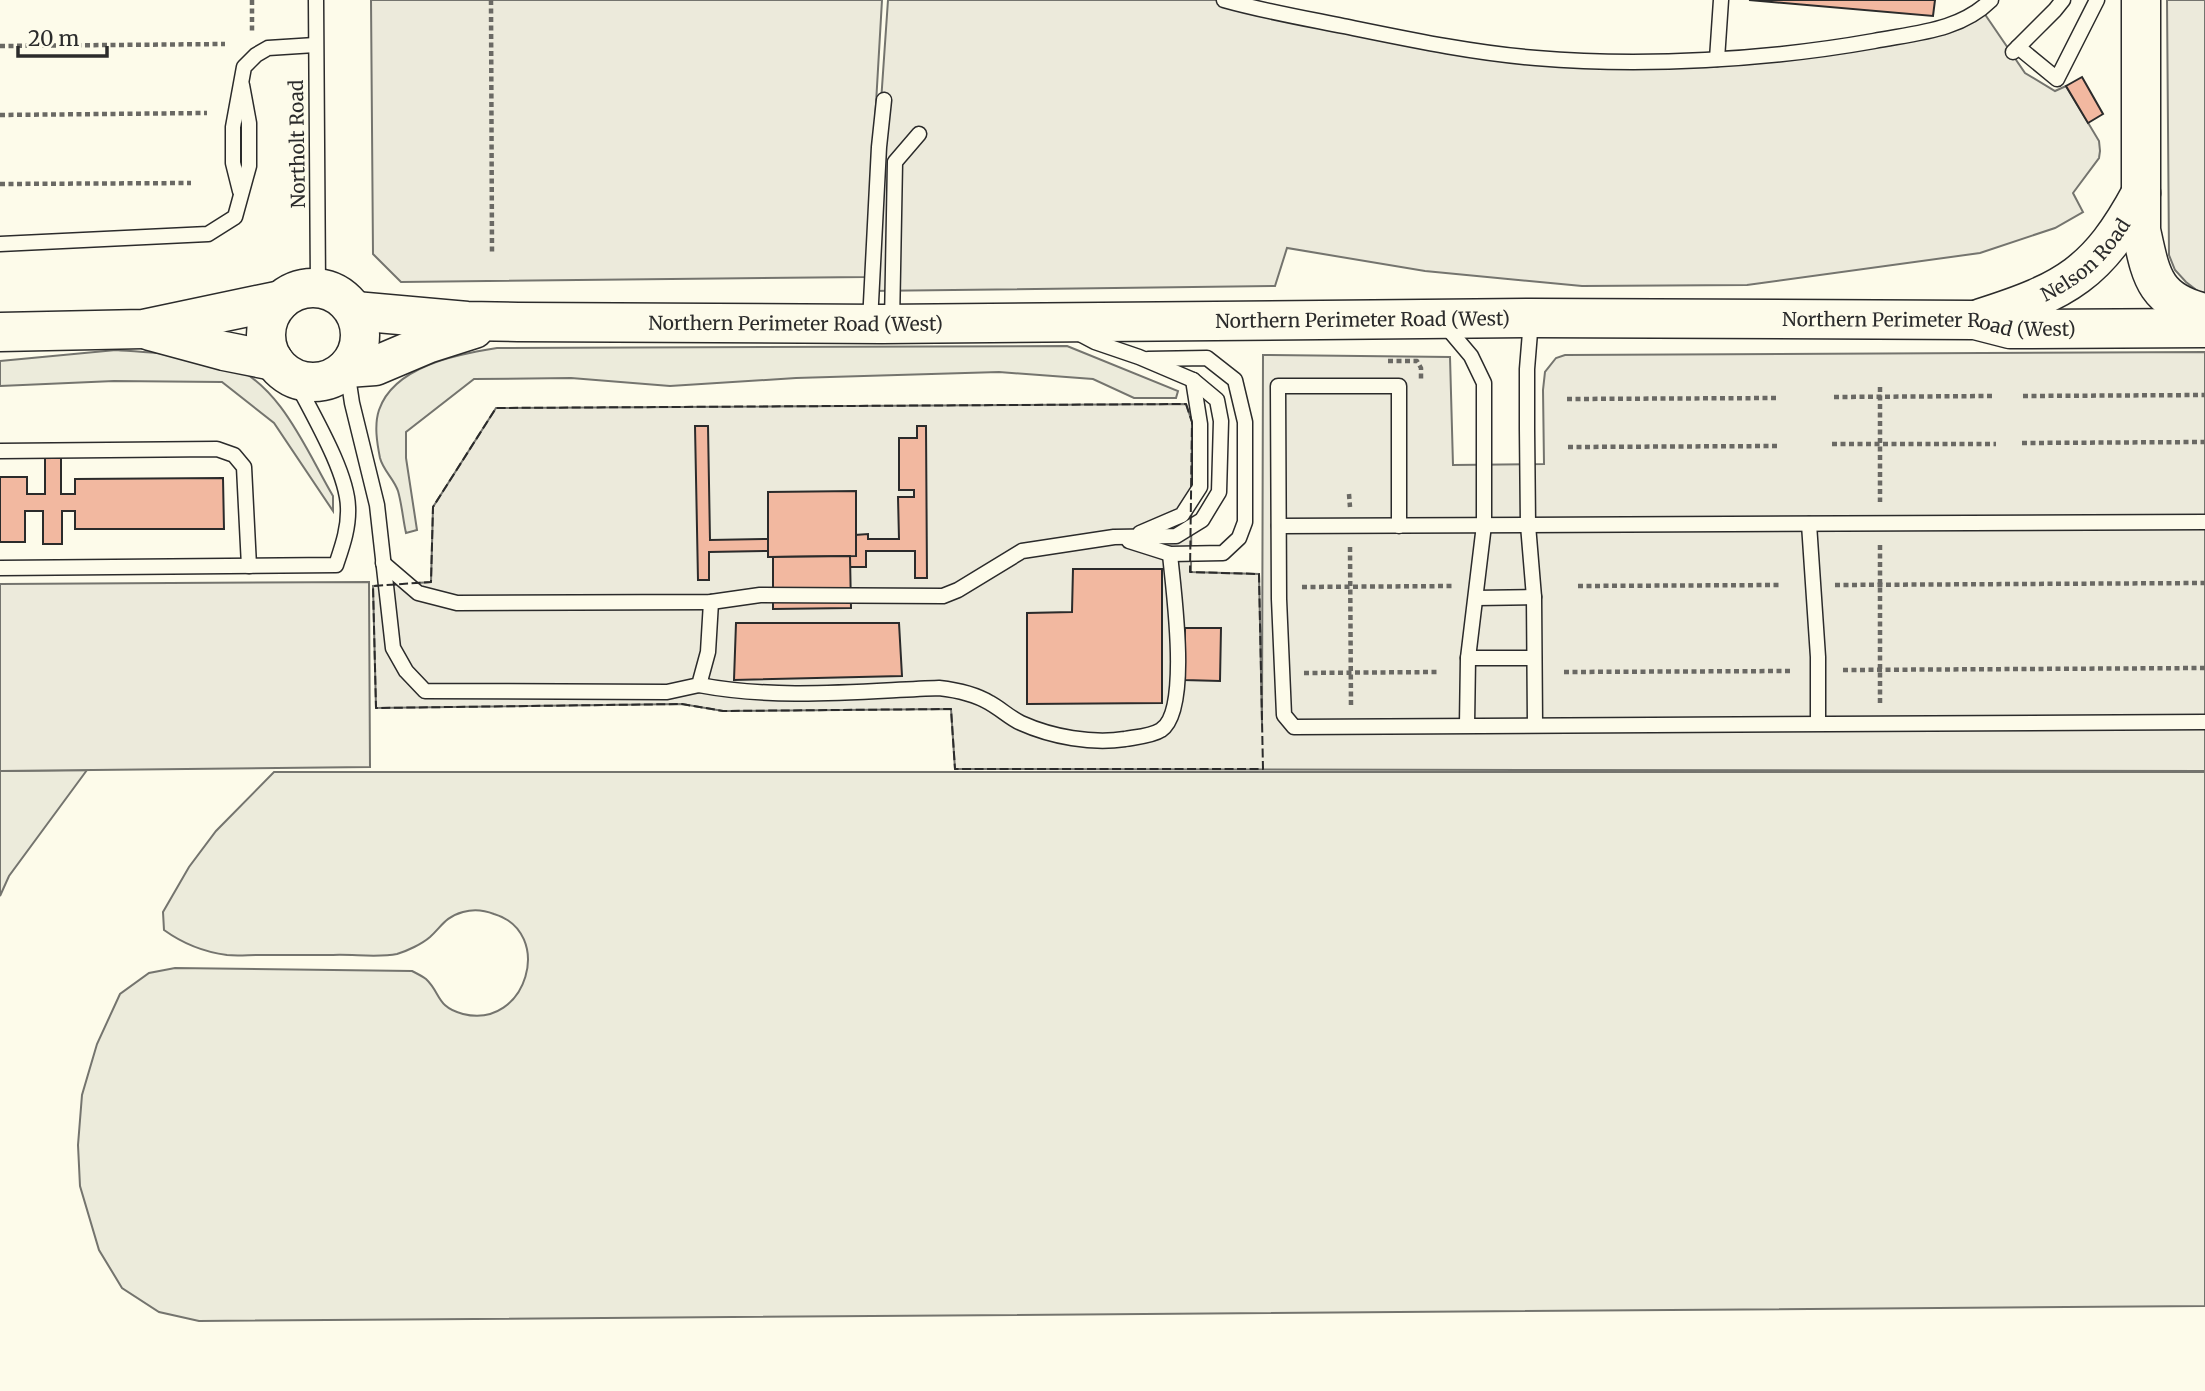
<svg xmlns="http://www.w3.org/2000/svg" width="2205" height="1391" font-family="Merriweather,serif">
<rect width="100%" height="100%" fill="#fdfbea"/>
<g fill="#ecebdb" stroke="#74746e" stroke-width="2">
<path d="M1067,346L1178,391L1176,398H1134L1093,379L999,372L796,378L670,386L571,378L474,379L406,432V458L417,530L406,533C403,520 402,505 398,491C394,479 383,470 380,458C377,443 374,425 379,410C394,366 458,354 497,348Z"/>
<path d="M116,350C148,353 200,353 228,364C281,385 306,450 333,496V511L274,423L222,382L114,381L0,386V361Z"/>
<polygon points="87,770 9,876 0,896 0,771"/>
<path d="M274,772H2205V1306L199,1321L159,1312L122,1288L99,1250L80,1186L78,1145L82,1095L97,1044L120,994L149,973L175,968L412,971C416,973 422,976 426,979C441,993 436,1007 463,1014C527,1030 555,932 494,914C484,910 473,909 463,912C445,917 442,926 430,937C422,944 407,951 397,954C378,958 353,954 333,955C308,955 284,955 259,955C248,955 237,956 227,955C204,952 182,943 164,930L163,912L189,867L216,831Z"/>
</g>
<g fill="#eceadb" stroke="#74746e" stroke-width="2">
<polygon points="371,0 882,0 866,277 401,282 373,254"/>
<polygon points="888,0 1227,0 1535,58 1717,59 1952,26 1982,10 2025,73 2055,91 2066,86 2099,141 2100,151 2099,158 2073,193 2083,212 2055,228 1980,253 1747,285 1582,286 1425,271 1287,248 1275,286 868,291"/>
<polygon points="2167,0 2205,0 2205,293 2199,292 2186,282 2175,270 2169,255"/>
<polygon points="2205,352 2205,771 955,769 951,709 723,711 682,704 376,708 373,586 431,582 433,507 496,408 1186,404 1192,422 1191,572 1259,574 1262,724 1263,355 1450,357 1453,465 1544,464 1543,390 1545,372 1556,358 1565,355"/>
<polygon points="369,582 370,767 0,771 0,584"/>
</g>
<g fill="#f2b8a0" stroke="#2b2b2b" stroke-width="2">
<polygon points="1749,0 1935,0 1933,16"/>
<polygon points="2082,77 2103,114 2088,123 2066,86"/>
<polygon points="695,426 708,426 710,540 768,539 768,551 709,552 709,580 698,580"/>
<polygon points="917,426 926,426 927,578 915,578 915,551 866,551 866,567 850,567 850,556 856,556 855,535 868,534 868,539 899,539 898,497 914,497 914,490 899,490 899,438 917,438"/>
<polygon points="45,458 61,458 61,494 75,494 75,479 223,478 224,529 75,529 75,511 62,511 62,544 43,544 43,511 25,511 25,542 0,542 0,477 27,477 27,494 45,494"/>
<polygon points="856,491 856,556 768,557 768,492"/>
<polygon points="850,556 851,608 773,609 773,557"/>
<polygon points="1073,569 1162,569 1162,703 1027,704 1027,613 1072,612"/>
<polygon points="736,623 899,623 902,676 734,680"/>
<polygon points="1185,628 1221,628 1220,681 1184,680"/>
</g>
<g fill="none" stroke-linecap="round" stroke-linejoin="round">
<g stroke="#2b2b2b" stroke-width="17">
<g id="lane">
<polyline points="316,0 318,288"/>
<path d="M1224,0C1263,11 1303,18 1343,26C1407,39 1472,53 1536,58C1643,67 1768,60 1874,41C1915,33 1960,31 1991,0"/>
<polyline points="2018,47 2057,79 2097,0"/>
<polyline points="2013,52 2055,10 2063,0"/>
<polyline points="1717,59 1721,0"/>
<polyline points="240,191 233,163 233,127 244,67 256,55 268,48 315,45"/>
<polyline points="0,244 208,234 235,217 249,166 249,123 242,85"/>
<polyline points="1531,320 1527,369 1527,429 1528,525 1534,597 1535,725"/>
<polyline points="870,322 879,147 884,100"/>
<polyline points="892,323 895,162 919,134"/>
<polyline points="1444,324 1471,356 1484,383 1484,525 1468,658 1467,725"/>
<polyline points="347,370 352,403 377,505 393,648 406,671 425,691 667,692 699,685 708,652 711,602"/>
<polyline points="0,451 217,449 234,455 244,467 249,566"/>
<polyline points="1809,524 1818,657 1818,723"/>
<polyline points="1279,526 2205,522"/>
<polyline points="1399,526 1399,386 1278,386 1279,599 1284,715 1294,727 2205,722"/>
<polyline points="1140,533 1182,515 1200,487 1200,424 1193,380"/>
<polyline points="1129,541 1170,554 1223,553 1239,538 1245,522 1245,422 1235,380 1207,358 1148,359"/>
<polyline points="383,563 418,593 457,603 711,602 760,595 943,596 958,590 1022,551 1114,537 1176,536 1202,520 1219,492 1221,421 1217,400 1193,380 1139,357 1095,342 1078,333"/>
<path d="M0,568L336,565C342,547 349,528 348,507C347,471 311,412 294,378"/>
<polyline points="1476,598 1534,597"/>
<polyline points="1468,658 1534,658"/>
<path d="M699,685C778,700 860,691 939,688C957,690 975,694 990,703C1001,709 1010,718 1021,723C1052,737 1092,744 1125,739C1136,737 1152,736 1161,730C1191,711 1173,588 1170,554"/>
</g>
</g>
<g stroke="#2b2b2b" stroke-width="41">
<g id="secondary">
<path d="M2141,0V230C2151,276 2154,301 2205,313"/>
<circle cx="313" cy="335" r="47"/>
<path id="s1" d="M355,311L467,321L518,322L882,324L1531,318L1975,320L2010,329L2205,328"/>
<path id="s2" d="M1981,318C2066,291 2098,273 2141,193"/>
<polyline points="150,331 224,351 274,361"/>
<polyline points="0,332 143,329 281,300"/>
<polyline points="347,368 375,366 427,344 474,329"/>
</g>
</g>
<g stroke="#6a6964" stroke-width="4.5" stroke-dasharray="5 3.5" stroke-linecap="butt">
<polyline points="252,0 252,34"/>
<polyline points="491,0 492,253"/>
<polyline points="0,46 225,44"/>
<polyline points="0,115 207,113"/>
<polyline points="0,184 191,183"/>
<polyline points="1388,361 1417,361 1421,368 1421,380"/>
<polyline points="1880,387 1880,502"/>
<polyline points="2023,396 2205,395"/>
<polyline points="1834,397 1995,396"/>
<polyline points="1567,399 1779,398"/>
<polyline points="2022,443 2205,442"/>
<polyline points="1832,444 1996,444"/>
<polyline points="1568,447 1779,446"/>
<polyline points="1349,494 1350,507"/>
<polyline points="1880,545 1880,705"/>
<polyline points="1350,547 1351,707"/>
<polyline points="1835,585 2205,583"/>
<polyline points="1578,586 1780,585"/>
<polyline points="1302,587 1455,586"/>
<polyline points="1843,670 2205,668"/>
<polyline points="1564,672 1790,671"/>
<polyline points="1304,673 1439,672"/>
</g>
<use href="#lane" stroke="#fdfbea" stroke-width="14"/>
<use href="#secondary" stroke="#fdfbea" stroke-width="38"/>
<polygon stroke="#2b2b2b" stroke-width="2" stroke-dasharray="9 3.5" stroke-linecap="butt" points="1186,404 1192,422 1190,572 1259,574 1263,769 955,769 951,709 723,711 682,704 376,708 373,586 431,582 433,507 496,408"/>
</g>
<g text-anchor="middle" stroke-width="5" stroke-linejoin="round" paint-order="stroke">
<g font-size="19" fill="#2b2b2b" stroke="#fdfbea">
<text transform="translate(297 144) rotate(-91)" y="7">Northolt Road</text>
<text dy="7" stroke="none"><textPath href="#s2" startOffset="122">Nelson Road</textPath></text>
<text dy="7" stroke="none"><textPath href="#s1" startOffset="1008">Northern Perimeter Road (West)</textPath></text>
<text dy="7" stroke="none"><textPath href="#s1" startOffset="441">Northern Perimeter Road (West)</textPath></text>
<text dy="7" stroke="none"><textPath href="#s1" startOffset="1575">Northern Perimeter Road (West)</textPath></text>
</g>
</g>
<path d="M18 46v10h89v-10" fill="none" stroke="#2b2b2b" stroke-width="3.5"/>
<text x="28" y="46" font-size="21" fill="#2b2b2b" stroke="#fdfbea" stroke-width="5" paint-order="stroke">20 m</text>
</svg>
